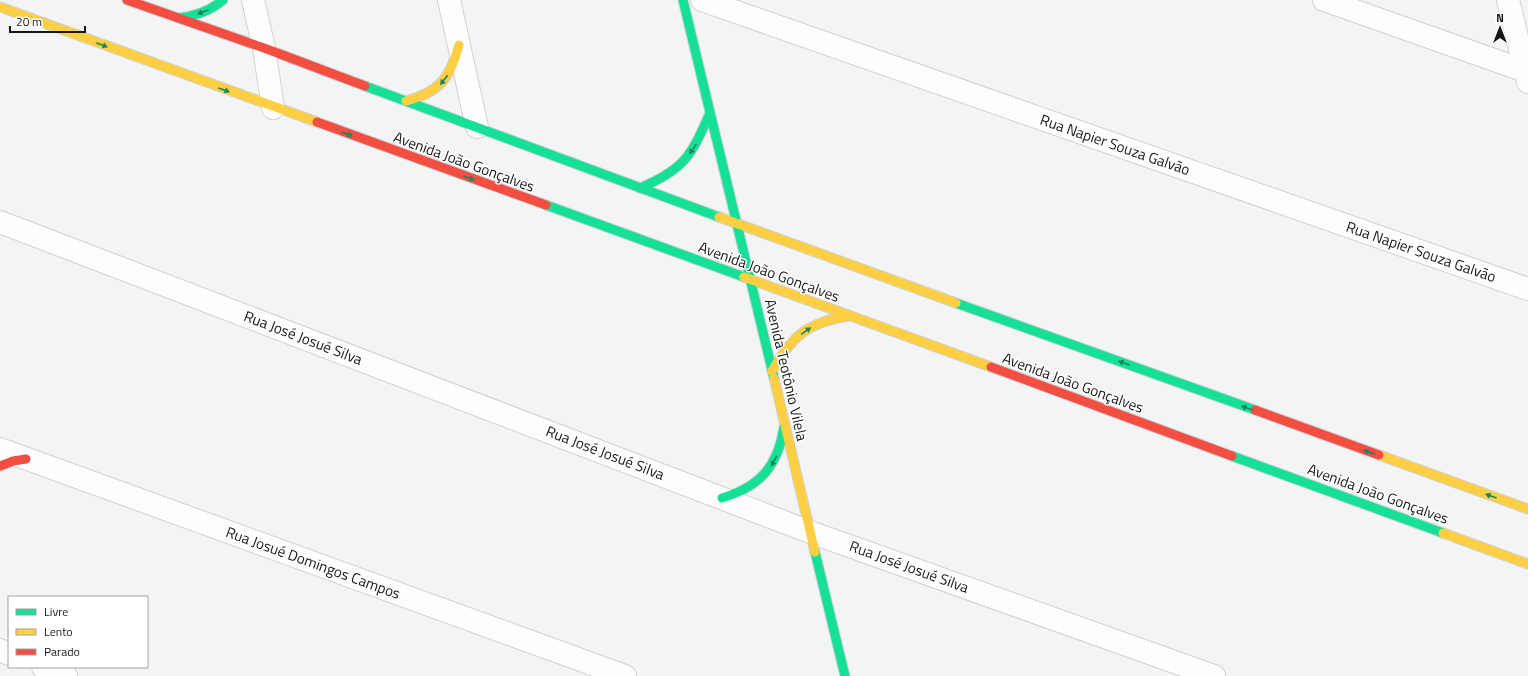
<svg xmlns="http://www.w3.org/2000/svg" width="1528" height="676" font-family="'Titillium Web',sans-serif">
<rect width="100%" height="100%" fill="#f2f4f6"/>
<g fill="none" stroke-linecap="round" stroke-linejoin="round">
<g stroke="#d0d1d3" stroke-width="24">
<g id="street">
<polyline points="253,0 264,48 273,108"/>
<polyline points="449,0 477,127"/>
<polyline points="702,0 1528,289"/>
<polyline points="1324,0 1528,72"/>
<polyline points="1508,0 1528,82"/>
<polyline points="0,222 810,532 1214,676"/>
<polyline points="0,449 625,676"/>
<polyline points="0,650 9,654"/>
<polyline points="43,667 66,676"/>
</g>
</g>
<g stroke="#d0d1d3" stroke-width="11">
<g id="fast">
<polyline points="683,0 774,378"/>
<path d="M179,18C196,16 210,11 223,0"/>
<polyline points="365,86 719,217"/>
<path d="M640,188C685,169 691,156 710,113"/>
<polyline points="546,205 744,277"/>
<polyline points="956,303 1255,410"/>
<polyline points="1232,456 1443,533"/>
<path d="M722,498C760,487 778,466 784,427"/>
<polyline points="815,552 845,676"/>
</g>
</g>
<g stroke="#d0d1d3" stroke-width="11">
<g id="slow">
<polyline points="0,7 317,122"/>
<path d="M406,101C440,92 450,78 459,45"/>
<polyline points="719,217 956,303"/>
<polyline points="744,277 991,367"/>
<path d="M772,371C792,336 808,322 849,316"/>
<polyline points="774,378 815,552"/>
<polyline points="1379,455 1528,509"/>
<polyline points="1443,533 1528,564"/>
</g>
</g>
<g stroke="#d0d1d3" stroke-width="11">
<g id="jam">
<polyline points="127,0 264,48 365,86"/>
<polyline points="317,122 546,205"/>
<polyline points="991,367 1232,456"/>
<polyline points="1255,410 1379,455"/>
<polyline points="0,466 13,461 26,459"/>
</g>
</g>
<use href="#street" stroke="#fdfdfe" stroke-width="22"/>
<use href="#fast" stroke="#16e098" stroke-width="9"/>
<use href="#slow" stroke="#ffcf43" stroke-width="9"/>
<use href="#jam" stroke="#f24e42" stroke-width="9"/>
</g>
<defs><path id="oneway-solid" d="M-6-.8H1V-3.2L6.5 0L1 3.2V.8H-6Z"/></defs>
<g fill="#16865e">
<use href="#oneway-solid" transform="translate(203 12) rotate(159)"/>
<use href="#oneway-solid" transform="translate(102 45) rotate(20)"/>
<use href="#oneway-solid" transform="translate(444 80) rotate(127)"/>
<use href="#oneway-solid" transform="translate(224 90) rotate(20)"/>
<use href="#oneway-solid" transform="translate(347 134) rotate(20)"/>
<use href="#oneway-solid" transform="translate(693 149) rotate(124)"/>
<use href="#oneway-solid" transform="translate(469 178) rotate(20)"/>
<use href="#oneway-solid" transform="translate(806 331) rotate(-34)"/>
<use href="#oneway-solid" transform="translate(1124 363) rotate(-160)"/>
<use href="#oneway-solid" transform="translate(1247 408) rotate(-160)"/>
<use href="#oneway-solid" transform="translate(1369 452) rotate(-160)"/>
<use href="#oneway-solid" transform="translate(774 461) rotate(119)"/>
<use href="#oneway-solid" transform="translate(1491 496) rotate(-160)"/>
</g>
<g text-anchor="middle" stroke-width="3" stroke-linejoin="round" paint-order="stroke">
<g font-size="15" fill="#151718" stroke="#fff">
<text transform="translate(1115 145) rotate(19)" y="5">Rua Napier Souza Galvão</text>
<text transform="translate(464 162) rotate(20)" y="5">Avenida João Gonçalves</text>
<text transform="translate(1421 252) rotate(19)" y="5">Rua Napier Souza Galvão</text>
<text transform="translate(769 272) rotate(20)" y="5">Avenida João Gonçalves</text>
<text transform="translate(303 338) rotate(21)" y="5">Rua José Josué Silva</text>
<text transform="translate(786 370) rotate(77)" y="5">Avenida Teotônio Vilela</text>
<text transform="translate(1073 383) rotate(20)" y="5">Avenida João Gonçalves</text>
<text transform="translate(605 453) rotate(21)" y="5">Rua José Josué Silva</text>
<text transform="translate(1378 494) rotate(20)" y="5">Avenida João Gonçalves</text>
<text transform="translate(313 563) rotate(20)" y="5">Rua Josué Domingos Campos</text>
<text transform="translate(909 567) rotate(20)" y="5">Rua José Josué Silva</text>
</g>
</g>
<rect x="8" y="596" width="140" height="72" fill="#ffffff" stroke="#a1a2a3"/>
<rect x="16" y="609" width="20" height="6" fill="#16e098" stroke="#a1a2a3"/>
<text x="44" y="616" font-size="12" fill="#151718">Livre</text>
<rect x="16" y="629" width="20" height="6" fill="#ffcf43" stroke="#a1a2a3"/>
<text x="44" y="636" font-size="12" fill="#151718">Lento</text>
<rect x="16" y="649" width="20" height="6" fill="#f24e42" stroke="#a1a2a3"/>
<text x="44" y="656" font-size="12" fill="#151718">Parado</text>
<g transform="translate(1500 28)" stroke="#ffffff" stroke-width="3" paint-order="stroke">
<path d="M0-3L7 15L0 10L-7 15Z" fill="#151718"/>
<text y="-6" font-size="11" font-weight="bold" text-anchor="middle" fill="#151718">N</text>
</g>
<path d="M10 26v6h75v-6" fill="none" stroke="#151718" stroke-width="2"/>
<text x="16" y="26" font-size="12" fill="#151718" stroke="#ffffff" stroke-width="3" paint-order="stroke">20 m</text>
</svg>
